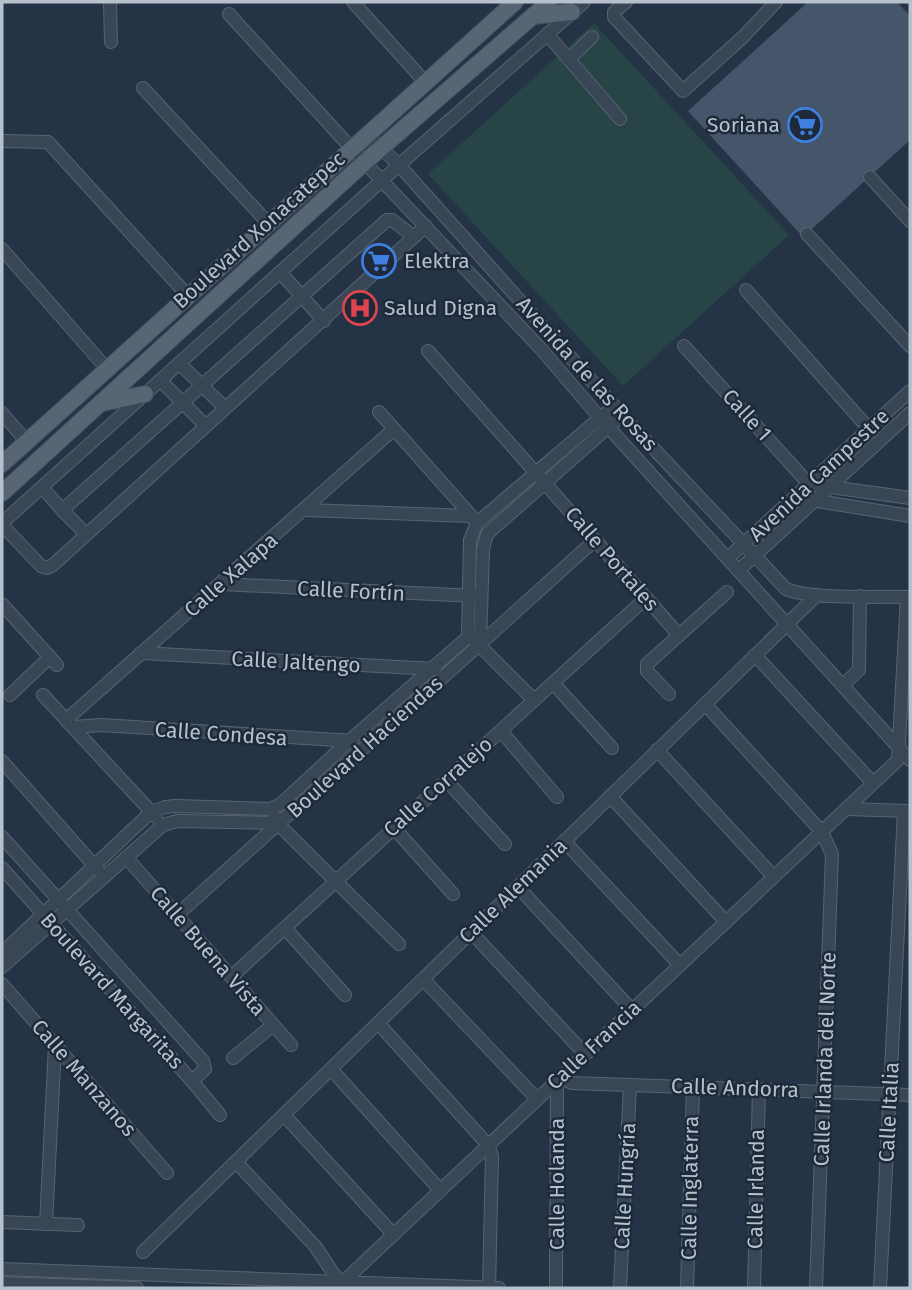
<svg xmlns="http://www.w3.org/2000/svg" width="912" height="1290" font-family="'Fira Sans',sans-serif">
<rect width="100%" height="100%" fill="#243446"/>
<polygon fill="#274447" points="594,23 789,235 623,386 428,174"/>
<polygon fill="#46566a" points="808,2 897,2 910,16 910,140 803,237 688,111"/>
<g fill="none" stroke-linecap="round" stroke-linejoin="round">
<g stroke="#586472" stroke-width="14">
<g id="minor">
<polyline points="110,2 111,42"/>
<polyline points="353,2 425,82"/>
<polyline points="626,2 614,12 614,17 683,91 743,37 776,2"/>
<polyline points="229,14 352,149 542,350 600,418 910,760"/>
<polyline points="547,34 620,119"/>
<polyline points="569,59 592,37"/>
<polyline points="143,88 269,224"/>
<path d="M367,135L399,165L622,415L786,589C813,600 878,596 910,597"/>
<polyline points="2,141 48,142 188,296"/>
<polyline points="870,177 910,221"/>
<polyline points="807,234 910,346"/>
<polyline points="2,249 107,369"/>
<polyline points="280,272 324,321"/>
<polyline points="746,290 869,429"/>
<polyline points="684,346 809,484 910,498"/>
<polyline points="428,351 679,635"/>
<polyline points="179,363 225,408"/>
<polyline points="160,380 205,425"/>
<polyline points="379,412 474,519"/>
<polyline points="2,413 27,442"/>
<polyline points="42,487 63,511"/>
<polyline points="811,500 910,516"/>
<polyline points="306,510 471,516"/>
<polyline points="2,523 399,165 584,2"/>
<polyline points="2,525 41,566 47,568 53,565 426,226"/>
<polyline points="86,534 63,511 68,505 387,220 392,220 414,237"/>
<polyline points="728,558 910,391"/>
<polyline points="739,570 910,413"/>
<polyline points="221,584 476,596"/>
<polyline points="2,604 57,665"/>
<polyline points="475,641 534,700"/>
<polyline points="480,644 595,540"/>
<polyline points="141,653 435,669"/>
<polyline points="755,655 873,783"/>
<polyline points="553,683 612,748"/>
<polyline points="843,685 859,670 860,596"/>
<polyline points="669,694 647,671 647,664 727,592"/>
<polyline points="10,695 50,657"/>
<polyline points="43,695 156,817"/>
<polyline points="705,704 822,832 832,854 816,1288"/>
<polyline points="66,720 394,429"/>
<polyline points="73,727 102,725 352,741"/>
<polyline points="501,731 557,797"/>
<polyline points="657,750 774,877"/>
<polyline points="2,761 99,871"/>
<polyline points="446,780 505,844"/>
<polyline points="610,796 726,922"/>
<polyline points="847,809 909,811"/>
<polyline points="274,817 278,824 399,944"/>
<polyline points="394,828 453,894"/>
<polyline points="2,837 203,1061 205,1069 192,1081"/>
<polyline points="564,841 680,965"/>
<polyline points="126,857 291,1045"/>
<polyline points="2,868 192,1081 220,1115"/>
<polyline points="518,887 632,1010"/>
<polyline points="177,915 278,824"/>
<polyline points="285,928 345,995"/>
<polyline points="471,932 585,1054"/>
<polyline points="2,953 151,812 165,807 176,806 270,809 281,804 349,741 468,637 470,540 477,523 614,406"/>
<polyline points="2,967 163,825 177,821 277,823 290,814 480,644 483,549 487,534 622,415"/>
<polyline points="231,977 646,598"/>
<polyline points="423,979 537,1099"/>
<polyline points="2,984 167,1173"/>
<polyline points="378,1023 488,1145 492,1156 489,1288"/>
<polyline points="233,1058 273,1025"/>
<polyline points="331,1069 440,1190"/>
<polyline points="561,1077 572,1083 910,1095"/>
<polyline points="284,1115 393,1234"/>
<polyline points="236,1162 315,1246 339,1282"/>
<polyline points="2,1222 78,1225"/>
<polyline points="46,1224 55,1045"/>
<polyline points="143,1252 817,595"/>
<polyline points="2,1269 499,1288"/>
<polyline points="2,1283 137,1288"/>
<polyline points="342,1283 898,760 907,597"/>
<polyline points="556,1288 557,1080"/>
<polyline points="620,1288 630,1085"/>
<polyline points="687,1288 693,1087"/>
<polyline points="754,1288 759,1089"/>
<polyline points="880,1288 904,811"/>
</g>
</g>
<g stroke="#434f5e" stroke-width="18">
<g id="major">
<polyline points="533,16 572,12"/>
<polyline points="102,403 145,394"/>
<polyline points="2,464 515,2"/>
<polyline points="2,493 365,162 549,2"/>
</g>
</g>
<use href="#minor" stroke="#394655" stroke-width="12"/>
<use href="#major" stroke="#576575" stroke-width="16"/>
</g>
<defs>
<g id="supermarket-ring" transform="scale(1.75)"><circle r="9.5" fill="#1e2a3a" stroke="#3f7fe0" stroke-width="1.5"/><path d="M-6-5.5h2.5l.6 2H6L4.5 2H-2.5L-4.4-4H-6ZM-1.5 3.2a1.3 1.3 0 1 0 .1 0ZM3 3.2a1.3 1.3 0 1 0 .1 0Z" fill="#3f7fe0"/></g>
<g id="hospital-ring" transform="scale(1.75)"><circle r="9.5" fill="#1e2a3a" stroke="#e0444e" stroke-width="1.5"/><path d="M-5-5h3v3.5h4V-5h3V5h-3V1.5h-4V5h-3Z" fill="#e0444e"/></g>
</defs>
<g fill-rule="evenodd">
<use href="#supermarket-ring" x="805" y="125"/>
<use href="#supermarket-ring" x="379" y="261"/>
<use href="#hospital-ring" x="360" y="308"/>
</g>
<g text-anchor="middle" stroke-width="5" stroke-linejoin="round" paint-order="stroke">
<g font-size="21" fill="#b7c1ce" stroke="#1e2a3a" text-anchor="start">
<text x="780" y="132" text-anchor="end">Soriana</text>
<text x="404" y="268">Elektra</text>
<text x="384" y="315">Salud Digna</text>
</g>
<g font-size="21" fill="#b7c1ce" stroke="#1e2a3a">
<text transform="translate(259 230) rotate(-42)" y="7">Boulevard Xonacatepec</text>
<text transform="translate(587 374) rotate(48)" y="7">Avenida de las Rosas</text>
<text transform="translate(747 415) rotate(48)" y="7">Calle 1</text>
<text transform="translate(819 475) rotate(-43)" y="7">Avenida Campestre</text>
<text transform="translate(612 559) rotate(49)" y="7">Calle Portales</text>
<text transform="translate(231 575) rotate(-41)" y="7">Calle Xalapa</text>
<text transform="translate(351 591) rotate(3)" y="7">Calle Fortín</text>
<text transform="translate(296 662) rotate(3)" y="7">Calle Jaltengo</text>
<text transform="translate(221 734) rotate(4)" y="7">Calle Condesa</text>
<text transform="translate(365 747) rotate(-42)" y="7">Boulevard Haciendas</text>
<text transform="translate(438 787) rotate(-42)" y="7">Calle Corralejo</text>
<text transform="translate(513 891) rotate(-44)" y="7">Calle Alemania</text>
<text transform="translate(208 951) rotate(49)" y="7">Calle Buena Vista</text>
<text transform="translate(112 991) rotate(48)" y="7">Boulevard Margaritas</text>
<text transform="translate(594 1045) rotate(-43)" y="7">Calle Francia</text>
<text transform="translate(825 1059) rotate(-88)" y="7">Calle Irlanda del Norte</text>
<text transform="translate(84 1078) rotate(49)" y="7">Calle Manzanos</text>
<text transform="translate(735 1088) rotate(2)" y="7">Calle Andorra</text>
<text transform="translate(889 1112) rotate(-87)" y="7">Calle Italia</text>
<text transform="translate(557 1184) rotate(-90)" y="7">Calle Holanda</text>
<text transform="translate(625 1186) rotate(-87)" y="7">Calle Hungría</text>
<text transform="translate(690 1188) rotate(-89)" y="7">Calle Inglaterra</text>
<text transform="translate(756 1189) rotate(-89)" y="7">Calle Irlanda</text>
</g>
</g>
<rect width="912" height="1290" fill="none" stroke="#b7c1ce" stroke-width="7"/>
</svg>
